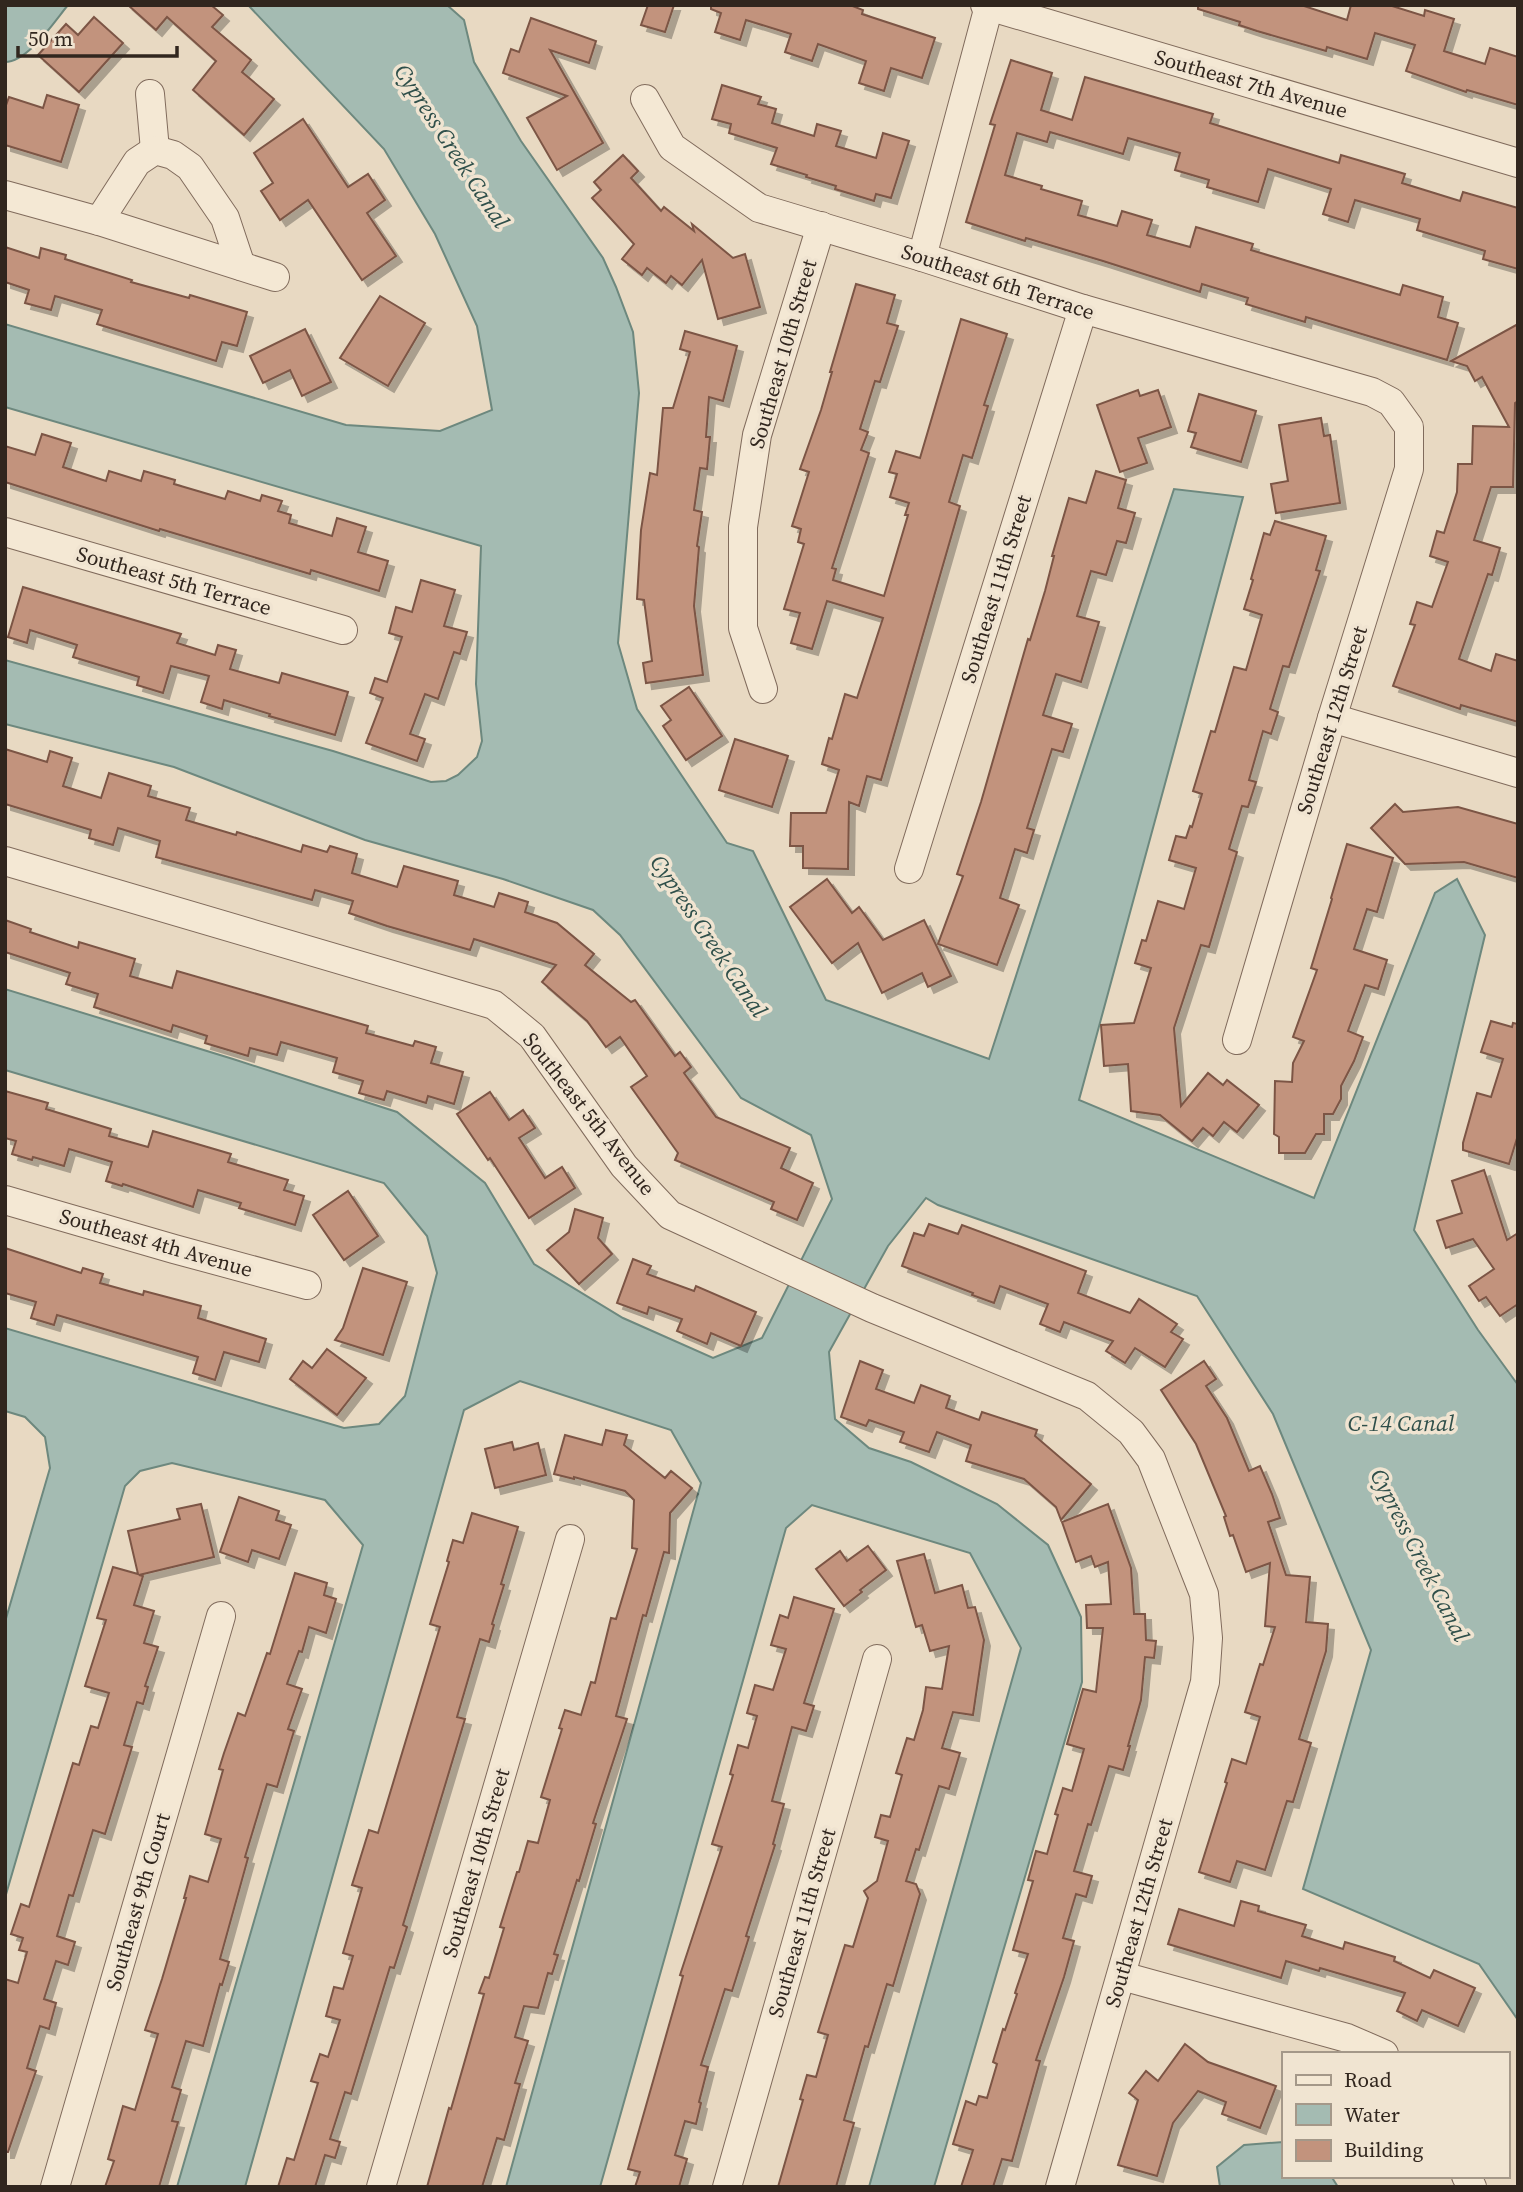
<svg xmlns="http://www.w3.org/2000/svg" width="1523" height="2192" font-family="'Source Serif 4',serif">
<defs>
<filter id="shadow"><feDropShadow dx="6" dy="6" stdDeviation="0" flood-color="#0004"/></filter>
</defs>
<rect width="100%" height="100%" fill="#e8d9c2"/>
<g fill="#a4bbb2" stroke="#6d887e" stroke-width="2">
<path d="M5,5H68C54,22 28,62 5,62Z"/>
<polygon points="248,5 447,5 464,20 474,62 521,141 603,258 616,287 633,332 639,393 618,643 637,709 727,843 753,851 826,1000 989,1059 1174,489 1243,497 1079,1100 1314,1198 1435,893 1457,879 1485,935 1414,1230 1478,1330 1518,1385 1518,2020 1479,1964 1303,1889 1371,1650 1273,1414 1197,1296 938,1205 926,1198 888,1246 829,1352 835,1419 869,1448 911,1462 997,1504 1048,1545 1081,1617 1082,1682 934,2187 869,2187 1021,1648 970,1553 812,1505 786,1528 600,2187 506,2187 701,1483 671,1430 520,1381 464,1410 245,2187 177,2187 363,1545 325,1500 172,1463 140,1471 125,1486 5,1898 5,1622 50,1468 45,1437 25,1417 5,1411 5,1328 344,1428 379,1424 405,1396 437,1273 427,1236 384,1183 5,1070 5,989 233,1059 397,1112 485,1183 534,1264 623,1318 713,1358 762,1338 832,1199 811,1135 741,1098 620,935 593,910 503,879 365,840 174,767 5,724 5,660 333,751 431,782 446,781 458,775 477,757 482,741 476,684 481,546 5,407 5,324 346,425 440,431 492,410 477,326 435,234 384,149"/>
<polygon points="1283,2142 1283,2176 1331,2176 1338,2187 1220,2187 1217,2167 1244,2145"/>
</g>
<g fill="#c2937d" stroke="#7c5545" stroke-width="2" filter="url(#shadow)">
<polygon points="128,5 211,5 223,15 212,27 251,60 242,72 274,99 244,135 193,90 216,61 167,17 156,30"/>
<polygon points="648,5 674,5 665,32 641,25"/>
<polygon points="711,5 850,5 863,10 862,14 935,38 922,78 891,68 884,91 859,83 866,61 818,44 812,61 785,52 791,34 746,20 740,40 715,32 721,13 711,9"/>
<polygon points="1198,5 1301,5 1347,20 1351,5 1389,5 1424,16 1425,10 1454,19 1444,51 1485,64 1490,48 1518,57 1518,105 1467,90 1466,92 1406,71 1415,45 1375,33 1367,59 1327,47 1326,51 1257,31 1239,25 1240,22 1198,9"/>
<polygon points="94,17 123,43 79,92 38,55 66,24 78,35"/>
<polygon points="531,18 596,41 589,63 550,50 603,143 557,170 527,118 567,96 503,73 511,49 519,52"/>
<polygon points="1011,60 1052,73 1041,110 1072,120 1085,77 1213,114 1210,123 1339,163 1341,155 1405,174 1402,183 1460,201 1463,192 1518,208 1518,269 1483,259 1485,251 1417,230 1420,219 1355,200 1348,222 1323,214 1331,189 1268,169 1258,202 1207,187 1209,180 1175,170 1180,153 1128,138 1123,154 1050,132 1047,142 1017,133 1005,175 1042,186 1041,189 1082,201 1078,215 1117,226 1122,211 1152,220 1147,235 1190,247 1196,227 1253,244 1251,250 1400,295 1403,285 1443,297 1438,317 1458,323 1447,360 1306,317 1305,322 1246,304 1248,298 1202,284 1200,292 1103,261 1026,238 1025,241 966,222 995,125 990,124"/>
<polygon points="722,85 761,97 758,104 776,109 772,123 814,136 817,124 841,131 836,146 876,158 883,133 909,141 891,198 876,194 874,201 835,189 836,186 806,177 807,175 771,164 777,148 729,133 731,124 712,119"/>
<polygon points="47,95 79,105 61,162 5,145 5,108 9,97 43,108"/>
<polygon points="303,119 348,187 368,174 385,200 367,213 396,256 362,280 308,200 280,220 261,191 273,183 254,153"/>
<polygon points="623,155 638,171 631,178 661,211 664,207 694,231 692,224 733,258 745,254 760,307 718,319 702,260 682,285 671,276 666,283 647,268 642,275 622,259 634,244 592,198 601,190 594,182"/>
<polygon points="5,247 39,258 41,248 66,255 65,259 132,280 131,282 189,298 190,295 247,312 237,346 222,342 216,361 97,324 102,310 55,296 51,310 25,303 29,290 5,282"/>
<polygon points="856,284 895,295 887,323 898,326 880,382 875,381 860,429 868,432 861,450 869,453 832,568 836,569 833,580 884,596 908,515 905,515 909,503 890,497 897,474 889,472 896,451 920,458 961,319 1007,334 984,405 988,406 972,458 963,455 949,502 960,506 881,780 867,776 859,806 849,802 848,869 803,868 803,846 790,846 791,813 826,813 839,770 822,764 829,738 832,739 845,694 857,698 883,618 827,601 812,649 791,643 800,613 784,609 804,544 798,542 801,529 792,526 809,472 800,469 821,410 832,372 830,372"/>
<polygon points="380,296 425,323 388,386 340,358"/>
<polygon points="1518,324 1518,401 1515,403 1513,487 1491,487 1474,540 1500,548 1492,575 1488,574 1459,659 1491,671 1496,654 1518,661 1518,722 1461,705 1460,709 1393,686 1415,625 1410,624 1417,602 1432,607 1448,562 1430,556 1437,531 1444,533 1457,492 1458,464 1472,464 1473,426 1509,427 1482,377 1475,381 1467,366 1451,361"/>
<polygon points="305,329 331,382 302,396 290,370 263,383 250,356"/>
<polygon points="685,331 737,346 723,401 709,397 706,437 710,437 707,469 700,468 694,510 702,512 697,546 699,547 694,606 703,675 646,683 643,663 652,661 644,600 637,599 641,530 650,473 657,475 663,408 673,408 690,352 680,349"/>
<polygon points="1138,390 1140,396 1158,390 1171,427 1138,438 1147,463 1120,472 1097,405"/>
<polygon points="1199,394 1256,411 1241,462 1191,447 1196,433 1188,431"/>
<polygon points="1321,418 1324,436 1330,435 1340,503 1276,513 1271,484 1288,481 1279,425"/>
<polygon points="42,434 71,443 63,467 106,481 109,471 141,481 144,471 175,480 174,484 225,499 228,491 260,501 262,495 282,501 278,511 291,515 289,523 332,536 337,518 366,527 358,552 388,561 379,591 311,570 310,574 160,529 159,531 5,482 5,446 35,455"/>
<polygon points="1096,471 1126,480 1118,508 1135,513 1126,543 1117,541 1106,575 1091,571 1077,616 1099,622 1081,682 1056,674 1043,715 1072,724 1063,752 1052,749 1027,828 1034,830 1027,853 1015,849 1000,898 1019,905 997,965 938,944 963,876 957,874 981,802 1028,639 1030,640 1045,591 1054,556 1052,556 1069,498 1086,503"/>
<polygon points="1275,521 1326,536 1316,570 1320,571 1289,667 1283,666 1270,709 1278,712 1271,734 1263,731 1249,780 1256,782 1248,807 1242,806 1229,849 1237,852 1209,947 1201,945 1174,1028 1181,1106 1208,1073 1223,1085 1227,1080 1259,1105 1237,1132 1224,1122 1213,1136 1203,1128 1192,1141 1160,1115 1131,1111 1128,1064 1104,1066 1101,1025 1134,1023 1151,968 1135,963 1142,940 1146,941 1158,901 1184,909 1196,868 1169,860 1176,836 1186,838 1190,826 1192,827 1202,794 1193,791 1211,731 1215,732 1234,667 1246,670 1262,615 1244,609 1253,580 1251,579 1264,533 1270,535"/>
<polygon points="421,580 455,590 444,626 467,632 460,654 454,652 438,699 425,694 410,734 425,739 417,761 366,743 383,698 370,693 375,678 387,682 402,637 389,633 396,607 412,612"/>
<polygon points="23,587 181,634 177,643 215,655 218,645 236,650 230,669 279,683 282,673 348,692 335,735 269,716 270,714 224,700 222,709 201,702 209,676 171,666 163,693 137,685 139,677 73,657 77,645 30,630 27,643 8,637"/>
<polygon points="689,687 722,736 686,760 663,726 671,720 661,706"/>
<polygon points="735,739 788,756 772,807 719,790"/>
<polygon points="5,749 47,762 50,751 72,758 63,786 101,798 109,773 151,786 148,796 190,808 186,820 236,835 237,832 301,852 303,845 327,852 330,846 357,854 352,873 397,887 404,866 458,881 454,895 494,907 499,893 528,902 525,912 557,923 594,954 585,965 631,1002 635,1000 675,1056 680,1052 691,1067 684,1073 716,1117 790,1148 781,1168 813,1183 797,1220 771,1209 774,1202 675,1160 678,1153 631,1087 647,1076 620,1037 606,1047 587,1021 542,982 556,965 474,939 470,950 387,926 349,913 353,901 315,890 312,900 156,857 160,841 118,828 113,845 89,838 91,830 5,804"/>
<polygon points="1395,804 1403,812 1458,807 1518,824 1518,878 1464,862 1405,864 1371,828"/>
<polygon points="1347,844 1393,858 1377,912 1367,909 1354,949 1387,960 1378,989 1365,985 1348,1031 1363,1037 1354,1061 1341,1086 1341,1099 1333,1114 1324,1114 1324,1134 1316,1134 1305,1153 1279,1153 1279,1137 1274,1134 1275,1081 1292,1082 1293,1063 1304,1041 1293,1037 1317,970 1311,968 1332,899 1331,898"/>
<polygon points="827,879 852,913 859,907 883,940 924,920 951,976 928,987 922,973 882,993 858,943 832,963 790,907"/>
<polygon points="5,920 31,929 30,932 78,948 79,942 135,959 130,976 172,988 177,971 368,1026 366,1033 413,1046 415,1041 436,1047 431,1063 463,1072 454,1104 428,1096 426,1103 387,1091 384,1100 359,1093 363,1081 333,1072 337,1058 281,1042 277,1055 250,1048 248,1056 205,1043 207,1036 173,1025 171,1032 94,1007 98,994 66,984 70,973 5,952"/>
<polygon points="1491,1021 1512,1027 1513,1023 1518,1024 1518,1135 1509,1164 1463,1150 1463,1143 1477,1093 1491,1097 1503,1059 1481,1052"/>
<polygon points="5,1091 48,1103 46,1109 111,1129 109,1136 148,1147 153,1131 231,1154 228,1162 288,1180 284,1190 304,1196 295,1225 239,1208 241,1203 198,1190 193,1207 123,1184 122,1186 106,1181 112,1162 69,1149 64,1166 33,1157 32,1160 12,1154 16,1141 5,1138"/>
<polygon points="490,1092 509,1120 523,1110 535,1128 519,1138 545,1178 562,1167 575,1188 529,1218 490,1158 488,1160 457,1114"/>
<polygon points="1484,1170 1507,1240 1518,1233 1518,1304 1500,1316 1486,1297 1479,1301 1469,1286 1494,1269 1473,1239 1446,1248 1437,1221 1462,1213 1452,1181"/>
<polygon points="348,1191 378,1236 344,1260 313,1215"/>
<polygon points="575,1209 603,1218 598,1238 612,1254 579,1284 547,1250 569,1232"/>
<polygon points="929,1224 958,1234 962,1225 1086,1271 1078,1293 1130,1313 1139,1299 1177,1324 1171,1332 1183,1339 1165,1367 1135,1348 1125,1363 1106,1351 1113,1341 1064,1322 1060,1332 1040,1324 1048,1304 1000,1286 994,1303 972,1295 973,1293 902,1266 914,1233 924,1236"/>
<polygon points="5,1248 81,1273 83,1268 103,1274 100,1283 143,1295 144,1291 201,1306 198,1318 266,1339 259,1362 224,1352 215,1380 193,1373 198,1357 57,1315 54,1325 31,1318 36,1302 5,1293"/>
<polygon points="633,1259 651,1266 647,1274 694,1291 696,1286 756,1312 741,1346 711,1333 707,1344 677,1331 682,1319 649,1307 647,1314 617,1303"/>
<polygon points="363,1268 407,1282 383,1355 335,1340 343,1328"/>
<polygon points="327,1349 366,1378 337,1415 290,1379 303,1361 312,1368"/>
<polygon points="860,1361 883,1370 876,1389 914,1403 921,1385 950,1396 946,1408 979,1420 982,1412 1037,1430 1035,1436 1091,1484 1061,1520 1056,1507 1024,1479 966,1461 971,1445 937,1432 929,1452 900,1442 904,1432 869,1420 866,1426 841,1417"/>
<polygon points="1204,1361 1216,1379 1206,1386 1227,1418 1249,1471 1260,1466 1272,1494 1280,1518 1268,1522 1286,1575 1310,1577 1306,1622 1328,1624 1326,1651 1299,1739 1311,1743 1293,1802 1287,1801 1265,1870 1237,1861 1230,1882 1199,1872 1227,1783 1225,1782 1232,1759 1246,1764 1260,1717 1245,1712 1260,1664 1263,1665 1275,1627 1265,1626 1270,1563 1246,1572 1233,1535 1230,1536 1224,1517 1226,1516 1196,1444 1161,1390"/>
<polygon points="606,1430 627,1435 624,1445 665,1478 671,1471 692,1488 670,1513 669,1553 664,1552 646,1616 643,1615 616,1716 627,1719 593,1823 596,1824 579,1881 577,1880 554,1954 558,1955 552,1974 548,1973 538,2008 524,2006 515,2037 528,2041 515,2083 520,2084 504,2140 497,2138 482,2187 427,2187 449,2108 451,2109 484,1994 479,1993 485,1977 489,1978 504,1928 500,1927 517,1872 519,1872 528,1841 538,1843 550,1800 541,1797 562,1729 559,1728 565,1710 581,1715 591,1682 595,1683 611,1618 616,1619 637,1549 632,1548 634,1500 625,1491 574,1477 574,1479 554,1474 565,1435 602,1445"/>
<polygon points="512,1442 514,1450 538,1443 546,1475 495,1488 485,1449"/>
<polygon points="239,1497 279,1511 276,1520 291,1525 279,1559 252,1550 248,1562 220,1552"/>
<polygon points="201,1504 214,1557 139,1575 143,1576 134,1605 154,1611 144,1643 158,1647 145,1686 148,1687 143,1704 137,1702 124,1745 132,1747 105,1834 93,1830 73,1896 69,1895 57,1936 75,1942 68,1965 56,1961 44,1999 56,2003 49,2029 40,2026 27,2068 36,2071 8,2152 5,2152 5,1979 18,1983 27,1952 19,1950 23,1938 11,1934 21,1904 29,1907 73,1763 79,1765 91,1726 98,1728 109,1693 85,1686 106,1620 97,1618 113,1567 138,1574 128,1531 180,1519 177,1509"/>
<polygon points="1108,1504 1131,1568 1134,1614 1145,1614 1146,1640 1156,1641 1154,1658 1145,1657 1141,1700 1128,1746 1130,1746 1123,1770 1109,1766 1091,1825 1088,1824 1074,1871 1092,1876 1086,1897 1076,1894 1063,1938 1074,1941 1064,1977 1036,2060 1040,2061 1012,2161 1002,2159 993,2187 961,2187 973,2150 953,2144 966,2101 976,2105 979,2096 987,2098 997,2064 993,2062 1003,2029 1005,2030 1017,1994 1015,1993 1028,1954 1013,1950 1033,1881 1028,1880 1036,1851 1047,1854 1058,1815 1055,1814 1063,1788 1072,1791 1084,1749 1067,1744 1083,1689 1096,1692 1103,1628 1087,1628 1086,1605 1111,1604 1108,1562 1095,1567 1091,1556 1076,1562 1062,1522"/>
<polygon points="472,1513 518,1527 501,1584 504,1585 492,1624 494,1625 489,1642 480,1639 457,1717 465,1719 403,1925 407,1927 394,1968 390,1967 351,2094 345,2092 330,2139 340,2142 335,2158 325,2155 315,2187 278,2187 287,2158 294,2160 318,2083 311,2081 320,2054 328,2057 340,2020 326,2016 334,1987 343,1989 353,1956 343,1953 362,1888 352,1885 369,1830 378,1833 440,1627 430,1624 449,1562 447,1561 453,1540 463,1543"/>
<polygon points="868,1546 886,1570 860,1590 862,1592 844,1606 816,1569 840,1551 847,1561"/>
<polygon points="924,1554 935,1593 962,1585 968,1608 975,1607 984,1640 973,1715 953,1712 942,1748 960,1753 949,1789 939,1786 919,1850 916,1849 906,1881 916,1884 920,1894 893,1986 887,1984 868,2047 865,2046 844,2120 854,2123 836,2187 778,2187 803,2100 800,2099 807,2075 816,2077 828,2035 818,2032 835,1977 845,1945 853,1947 868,1898 864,1891 877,1881 888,1841 875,1837 881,1815 890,1817 902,1775 896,1773 907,1738 914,1740 923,1710 926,1687 942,1689 949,1646 930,1651 922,1625 916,1627 897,1561"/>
<polygon points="295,1573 327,1583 324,1595 336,1599 326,1633 309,1627 302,1652 299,1651 287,1684 302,1689 288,1729 294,1731 277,1787 267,1784 245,1857 248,1858 220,1959 229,1962 222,1985 220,1984 203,2046 186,2041 172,2087 181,2090 172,2121 178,2122 159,2187 105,2187 114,2161 108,2159 123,2106 135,2110 158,2034 145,2030 162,1979 186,1898 184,1898 190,1876 208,1882 221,1839 205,1834 223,1770 219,1769 224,1753 238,1713 245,1716 267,1653 270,1654"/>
<polygon points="794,1597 834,1609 804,1703 814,1706 806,1731 792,1727 772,1801 784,1804 773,1844 775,1845 746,1936 749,1937 732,1991 725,1989 701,2065 708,2067 699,2102 701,2103 696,2124 685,2121 675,2155 687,2159 679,2187 635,2187 640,2172 628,2169 683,1976 680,1975 722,1847 712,1844 733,1775 730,1774 738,1745 748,1748 757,1716 747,1713 755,1685 773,1690 786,1649 771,1645 780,1615 788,1618"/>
<polygon points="1241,1901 1259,1906 1258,1911 1306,1925 1302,1936 1343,1949 1345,1942 1395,1957 1394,1961 1430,1978 1434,1970 1475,1988 1458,2026 1422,2010 1417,2021 1397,2011 1405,1993 1320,1968 1319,1971 1286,1961 1281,1978 1168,1944 1179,1909 1234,1926"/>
<polygon points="1185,2044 1208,2062 1276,2086 1260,2128 1222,2114 1226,2102 1198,2091 1173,2123 1157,2176 1118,2165 1138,2100 1129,2093 1146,2071 1158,2081"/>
</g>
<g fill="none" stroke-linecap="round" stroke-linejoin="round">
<g stroke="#806b5c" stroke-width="30">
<g id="minor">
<polyline points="985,5 1518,163"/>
<polyline points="150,94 155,150"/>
<polyline points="645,99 672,147 759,208 922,257 1083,309 1372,392 1391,402 1409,427 1409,469 1332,718 1237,1040"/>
<polyline points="5,195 99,221 275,277"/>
<polyline points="99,221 137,162 155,150 173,155 190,167 225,218 241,266"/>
<polyline points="922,257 989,6"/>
<polyline points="5,532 343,630"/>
<polyline points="763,689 743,628 743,527 757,435 821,226"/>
<polyline points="1332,718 1518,773"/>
<polyline points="5,861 494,1005 532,1036 624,1166 670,1215 872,1308 1087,1396 1131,1432 1151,1459 1204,1594 1208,1638 1205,1682 1060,2187"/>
<polyline points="909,869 1083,309"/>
<polyline points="5,1200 174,1249 307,1285"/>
<polyline points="1122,1976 1347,2038 1384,2054"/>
<polyline points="1466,2176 1472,2187"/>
<polyline points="55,2187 221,1616"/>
<polyline points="381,2187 570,1539"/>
<polyline points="727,2187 877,1659"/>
</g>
</g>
<use href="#minor" stroke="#f4e8d4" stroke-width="28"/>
</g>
<g text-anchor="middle" stroke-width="7" stroke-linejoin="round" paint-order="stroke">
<g font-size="21" fill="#31261e" stroke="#f0e4d1">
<text transform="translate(1251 84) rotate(16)" y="7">Southeast 7th Avenue</text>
<text transform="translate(998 282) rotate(18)" y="7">Southeast 6th Terrace</text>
<text transform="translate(783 354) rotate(-74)" y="7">Southeast 10th Street</text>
<text transform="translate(174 581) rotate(16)" y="7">Southeast 5th Terrace</text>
<text transform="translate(996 589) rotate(-73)" y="7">Southeast 11th Street</text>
<text transform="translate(1332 720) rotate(-73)" y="7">Southeast 12th Street</text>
<text transform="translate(589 1114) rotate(52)" y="7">Southeast 5th Avenue</text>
<text transform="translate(156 1243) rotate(16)" y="7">Southeast 4th Avenue</text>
<text transform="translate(476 1863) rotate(-74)" y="7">Southeast 10th Street</text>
<text transform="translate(138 1902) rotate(-74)" y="7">Southeast 9th Court</text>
<text transform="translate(1139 1913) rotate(-74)" y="7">Southeast 12th Street</text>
<text transform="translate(802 1923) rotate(-74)" y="7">Southeast 11th Street</text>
</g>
<g font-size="23" font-style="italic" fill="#2f4f4a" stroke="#f0e4d1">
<text transform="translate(452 146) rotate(57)" y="8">Cypress Creek Canal</text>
<text transform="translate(709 936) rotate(56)" y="8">Cypress Creek Canal</text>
<text x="1401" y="1431">C-14 Canal</text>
<text transform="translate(1420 1555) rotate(63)" y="8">Cypress Creek Canal</text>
</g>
</g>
<rect width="1523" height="2192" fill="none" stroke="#31261e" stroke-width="14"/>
<rect x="1282" y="2052" width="228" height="126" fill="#f0e4d1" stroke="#a49889" stroke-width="2"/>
<rect x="1296" y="2075" width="35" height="10" fill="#f4e8d4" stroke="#a49889" stroke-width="2"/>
<text x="1344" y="2087" font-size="21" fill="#31261e">Road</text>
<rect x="1296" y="2104" width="35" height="21" fill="#a4bbb2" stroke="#a49889" stroke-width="2"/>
<text x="1344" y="2122" font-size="21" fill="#31261e">Water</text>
<rect x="1296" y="2140" width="35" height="21" fill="#c2937d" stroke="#a49889" stroke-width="2"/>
<text x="1344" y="2157" font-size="21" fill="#31261e">Building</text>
<path d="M18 46v10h159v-10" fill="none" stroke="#31261e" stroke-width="3.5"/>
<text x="28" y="46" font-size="21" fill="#31261e" stroke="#f0e4d1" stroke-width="5" paint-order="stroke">50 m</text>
</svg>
